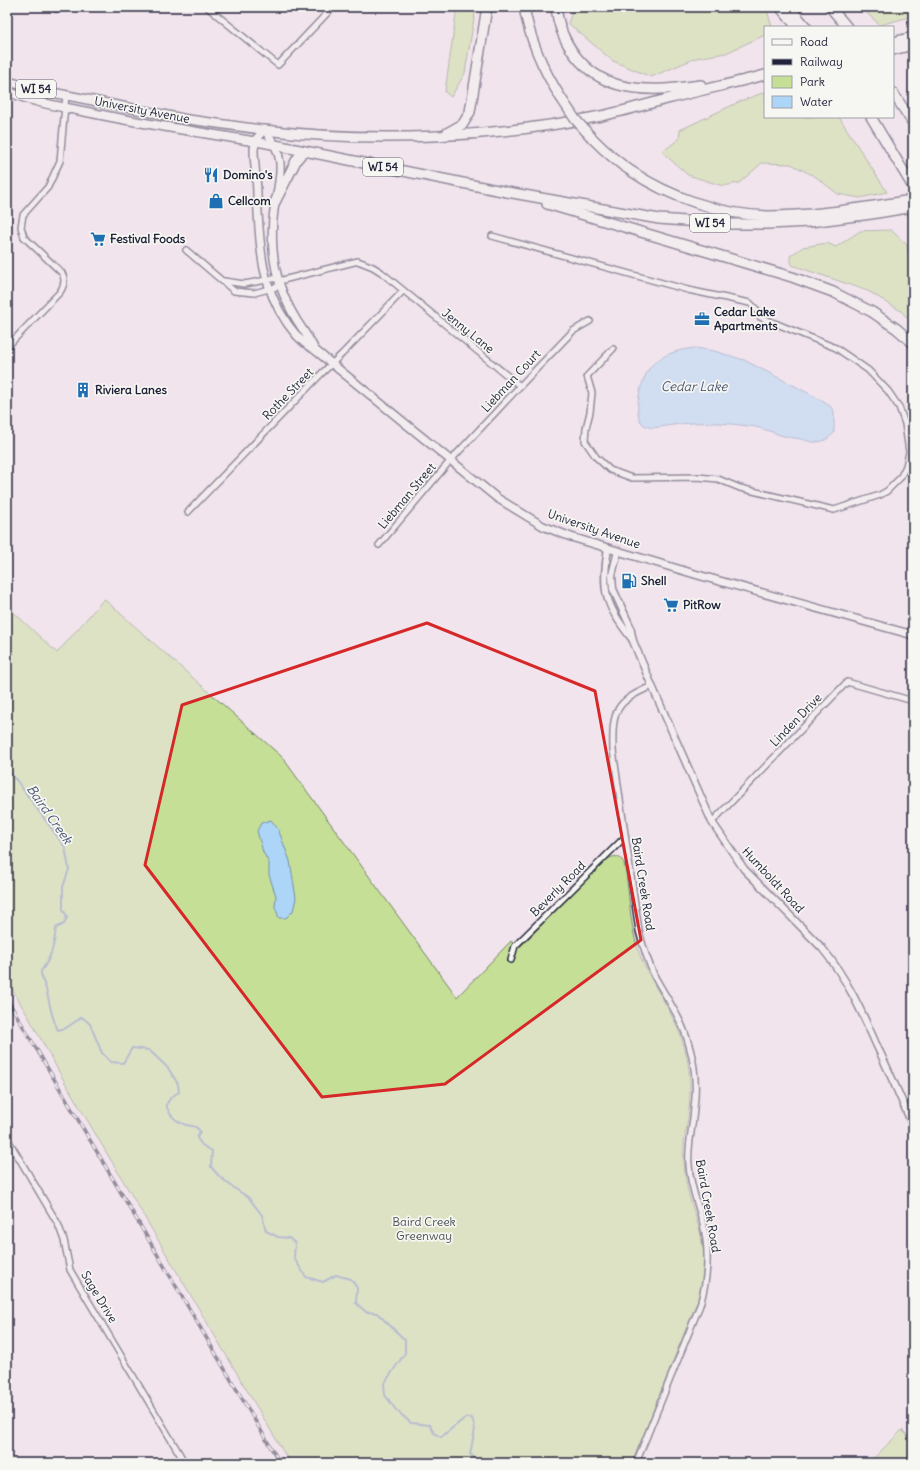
<svg xmlns="http://www.w3.org/2000/svg" width="920" height="1470" font-family="Delius,sans-serif">
<rect width="100%" height="100%" fill="#f1e4ec"/>
<filter id="ink" filterUnits="userSpaceOnUse"><feTurbulence type="fractalNoise" baseFrequency=".025" numOctaves="2"/><feDisplacementMap in="SourceGraphic" scale="8" xChannelSelector="R" yChannelSelector="G"/><feConvolveMatrix kernelMatrix="1 2 1 2 8 2 1 2 1" color-interpolation-filters="sRGB"/></filter>
<g filter="url(#ink)">
<g fill="#c5e096" stroke="#748168">
<polygon points="457,7 476,7 465,73 451,97 445,92"/>
<polygon points="574,7 766,7 772,27 765,27 765,35 726,53 696,58 651,77 613,61 568,23"/>
<polygon points="860,7 913,7 913,16 880,25"/>
<polygon points="765,92 765,117 839,117 887,192 860,198 838,194 816,177 791,164 762,163 739,183 723,186 688,175 662,152 679,139 680,130 741,101"/>
<polygon points="891,230 907,245 910,267 913,270 913,324 901,311 868,291 792,265 790,256 803,247 827,243 836,247 860,231"/>
<path d="M104,599L282,757L457,997L511,941L519,948L606,860C614,855 619,855 624,863C630,892 629,922 638,950C650,985 676,1013 685,1049C691,1072 691,1094 688,1118C687,1126 685,1134 684,1142C683,1155 684,1168 686,1181C689,1200 697,1218 701,1236C706,1259 703,1280 697,1302L632,1463H290L63,1079L28,1016L7,981V606L57,653Z"/>
<polygon points="902,1430 913,1441 913,1463 869,1463"/>
</g>
<g fill="#acd5f7" stroke="#758dac">
<path d="M696,348L714,351L744,360L816,397L831,407L834,412V433C829,438 824,442 816,442C811,443 806,440 801,439C794,438 787,437 780,435C769,431 760,427 748,426C718,422 697,421 666,426C660,427 651,429 646,426C629,419 642,375 652,365C663,354 681,349 696,348Z"/>
<polygon points="271,820 278,829 290,861 296,898 293,911 286,918 279,918 275,907 276,896 269,875 269,863 263,852 257,831 261,823"/>
</g>
<g fill="none" stroke-linecap="round" stroke-linejoin="round">
<path stroke="#758dac" stroke-width="2" d="M7,769L17,781L65,847L69,869L63,887V909L67,917L64,924L56,928C54,945 52,957 41,971C41,978 44,983 46,989C50,1004 51,1017 58,1030L66,1028L82,1017L90,1024L102,1053L111,1062L123,1063L132,1048L149,1050L168,1068L178,1084L179,1092L171,1097L166,1105C170,1116 175,1121 186,1125C192,1126 196,1126 200,1131L197,1138L202,1145L212,1151L211,1167L219,1176L231,1186L249,1198L262,1215L266,1231L278,1237L289,1238L295,1243L294,1258L306,1277L323,1282L336,1275L351,1279L357,1288L356,1303L366,1312L377,1313L405,1340V1353L384,1384L385,1395L396,1410L411,1423L430,1425L434,1433L441,1437L465,1418H472L475,1429L470,1454L478,1461H486L487,1463"/>
<g stroke="#22223b" stroke-width="8">
<g id="minor">
<polyline points="54,7 56,9"/>
<polyline points="207,7 278,65 333,7"/>
<polyline points="7,222 7,230"/>
<polyline points="492,236 688,290 750,303 757,310 760,317 836,348 868,370 888,391 899,407 905,424 909,452 906,466 900,478 887,491 880,495 834,510 740,488 718,479 698,477 632,478 610,470 596,457 585,441 586,428 590,412 592,393 587,376 613,349"/>
<polyline points="186,250 234,291 254,293 280,286"/>
<polyline points="224,281 244,284 278,278"/>
<polyline points="279,281 358,261 373,267 381,272 520,386"/>
<path d="M7,347L60,292C64,286 66,280 62,273L24,237L21,227L23,215L48,187L60,161L66,95"/>
<polyline points="188,512 322,373 342,354 403,291"/>
<polyline points="379,545 450,461 520,386 573,331 590,321"/>
<polyline points="712,822 847,682 913,701"/>
<polyline points="511,960 515,946 625,837"/>
<polyline points="7,1138 58,1224 64,1240 70,1270 185,1463"/>
<path d="M636,1463L700,1305C708,1278 710,1252 703,1224C698,1204 690,1186 689,1165C687,1146 693,1127 694,1108C697,1086 695,1065 689,1045C682,1019 667,999 655,977C648,962 643,947 639,931L613,750C612,710 615,702 652,686"/>
</g>
</g>
<g stroke="#22223b" stroke-width="9">
<g id="tertiary">
<path d="M608,548C601,592 605,604 632,639"/>
<path d="M618,551L612,575L613,589L630,626L633,641L652,686L712,822L744,869L822,948C846,977 861,1010 876,1044C889,1071 901,1099 913,1126"/>
</g>
</g>
<g stroke="#22223b" stroke-width="10">
<path id="secondary" d="M315,350C310,339 302,329 296,319C283,298 275,274 273,250C272,237 272,223 274,210C279,179 289,157 264,130L256,139L254,149C254,164 257,179 257,195C260,243 259,282 287,323C295,334 303,344 315,350L497,498L543,526L571,537L698,575L913,635"/>
</g>
<g stroke="#22223b" stroke-width="11">
<g id="primary">
<polyline points="7,81 35,89 185,119 264,130"/>
<path d="M7,91C34,103 64,107 92,113C153,126 214,134 275,145"/>
</g>
</g>
<g stroke="#22223b" stroke-width="12">
<g id="motorway">
<path d="M524,7C530,40 543,70 561,98"/>
<path d="M556,7C560,43 583,75 619,85C646,92 674,89 701,85"/>
<polyline points="780,7 797,27"/>
<polyline points="789,7 806,27"/>
<polyline points="830,7 847,27"/>
<polyline points="893,42 913,37"/>
<polyline points="893,50 913,45"/>
<polyline points="893,93 913,123"/>
<polyline points="871,117 913,187"/>
<path d="M264,130C373,143 493,138 601,116C624,111 648,104 671,98C702,90 734,83 765,75"/>
<polyline points="447,133 463,124 470,112 487,7"/>
<path d="M592,138C604,150 617,162 631,171C669,197 722,215 768,216C817,216 865,207 913,200"/>
<polyline points="275,145 507,192 659,219 725,224 768,224 810,222 871,214 913,207"/>
<polyline points="275,202 297,159 304,151"/>
<polyline points="547,204 792,277 833,292 872,312 897,329 913,343"/>
</g>
</g>
<use href="#minor" stroke="#f6f6f2" stroke-width="5"/>
<use href="#tertiary" stroke="#f6f6f2" stroke-width="6"/>
<use href="#secondary" stroke="#f6f6f2" stroke-width="7"/>
<use href="#primary" stroke="#f6f6f2" stroke-width="8"/>
<use href="#motorway" stroke="#f6f6f2" stroke-width="9"/>
<g stroke="#22223b" stroke-width="3.5">
<polyline id="rail" points="7,999 280,1463"/>
</g>
<use href="#rail" stroke="#f6f6f2" stroke-width="2" stroke-dasharray="6" stroke-linecap="butt"/>
<g stroke="#22223b" stroke-width="12" stroke-linecap="butt">
<polyline id="motorway-bridge" points="561,98 575,119 592,138"/>
</g>
<use href="#motorway-bridge" stroke="#f6f6f2" stroke-width="9"/>
</g>
</g>
<path d="M0 0H920V1470H0ZM427,623L595,691L641,940L445,1084L322,1097L145,865L182,705Z" fill="#f1e4ec" fill-opacity=".55" fill-rule="evenodd"/>
<path fill="none" stroke="#d62828" stroke-width="3" stroke-linejoin="round" d="M427,623L595,691L641,940L445,1084L322,1097L145,865L182,705Z"/>
<defs>
<g id="restaurant-bare" transform="scale(1.2)"><path d="M-5-6h1v4h1v-4h1v4h1v-4h1v5L-1.5 .5V6h-2V.5L-5-1ZM5-6V6H3V1.5H1.5Q1.5-4 5-6Z" fill="#1f6fb2" stroke="#f6f6f2" stroke-width="2.5" paint-order="stroke"/></g>
<g id="shop-bare" transform="scale(1.2)"><path d="M-5-2.5h2.3a2.7 3.5 0 0 1 5.4 0H5L5.5 6h-11ZM-1.5-2.5h3a1.5 2.3 0 0 0-3 0Z" fill="#1f6fb2" stroke="#f6f6f2" stroke-width="2.5" paint-order="stroke"/></g>
<g id="supermarket-bare" transform="scale(1.2)"><path d="M-6-5.5h2.5l.6 2H6L4.5 2H-2.5L-4.4-4H-6ZM-1.5 3.2a1.3 1.3 0 1 0 .1 0ZM3 3.2a1.3 1.3 0 1 0 .1 0Z" fill="#1f6fb2" stroke="#f6f6f2" stroke-width="2.5" paint-order="stroke"/></g>
<g id="office-bare" transform="scale(1.2)"><path d="M-6-3h4V-5.5h4V-3h4V5H-6ZM-1-4.5V-3h2v-1.5ZM-6 0V1H6V0Z" fill="#1f6fb2" stroke="#f6f6f2" stroke-width="2.5" paint-order="stroke"/></g>
<g id="building-bare" transform="scale(1.2)"><path d="M-4-6H4V6H1V3H-1V6H-4ZM-2.5-4.3h1.7v1.8h-1.7ZM.8-4.3h1.7v1.8H.8ZM-2.5-1h1.7V.8h-1.7ZM.8-1h1.7V.8H.8Z" fill="#1f6fb2" stroke="#f6f6f2" stroke-width="2.5" paint-order="stroke"/></g>
<g id="fuel-bare" transform="scale(1.2)"><path d="M-5.5-6h7V0h2V4h1.3V-2.5L3-4.5l.8-.8L6-3V5H2.5V1h-1V6h-7ZM-4.2-4.7v3.2H.2V-4.7Z" fill="#1f6fb2" stroke="#f6f6f2" stroke-width="2.5" paint-order="stroke"/></g>
</defs>
<g fill-rule="evenodd">
<use href="#restaurant-bare" x="211" y="175"/>
<use href="#shop-bare" x="216" y="201"/>
<use href="#supermarket-bare" x="98" y="239"/>
<use href="#office-bare" x="702" y="319"/>
<use href="#building-bare" x="83" y="390"/>
<use href="#fuel-bare" x="629" y="581"/>
<use href="#supermarket-bare" x="671" y="605"/>
</g>
<g text-anchor="middle" stroke-width="3.5" stroke-linejoin="round" paint-order="stroke">
<g fill="#f6f6f2" stroke="#626272" stroke-width="1">
<rect x="16" y="80" width="40" height="18" rx="3"/>
<rect x="363" y="158" width="40" height="18" rx="3"/>
<rect x="690" y="214" width="40" height="18" rx="3"/>
</g>
<g font-size="11" font-weight="bold" fill="#22223b">
<text x="36" y="93">WI 54</text>
<text x="383" y="171">WI 54</text>
<text x="710" y="227">WI 54</text>
</g>
<g font-size="12" fill="#22223b" stroke="#f6f6f2">
<text transform="translate(142 110) rotate(11)" y="4">University Avenue</text>
<text transform="translate(468 331) rotate(39)" y="4">Jenny Lane</text>
<text transform="translate(511 381) rotate(-47)" y="4">Liebman Court</text>
<text transform="translate(288 394) rotate(-46)" y="4">Rothe Street</text>
<text transform="translate(407 496) rotate(-50)" y="4">Liebman Street</text>
<text transform="translate(594 529) rotate(19)" y="4">University Avenue</text>
<text transform="translate(796 720) rotate(-46)" y="4">Linden Drive</text>
<text transform="translate(773 880) rotate(47)" y="4">Humboldt Road</text>
<text transform="translate(643 884) rotate(81)" y="4">Baird Creek Road</text>
<text transform="translate(558 889) rotate(-45)" y="4">Beverly Road</text>
<text transform="translate(708 1206) rotate(80)" y="4">Baird Creek Road</text>
<text transform="translate(99 1297) rotate(59)" y="4">Sage Drive</text>
</g>
<g font-size="12" font-weight="bold" fill="#22223b" stroke="#f6f6f2" text-anchor="start">
<text x="223" y="179">Domino's</text>
<text x="228" y="205">Cellcom</text>
<text x="110" y="243">Festival Foods</text>
<text x="714" y="316">Cedar Lake<tspan x="714" dy="14">Apartments</tspan></text>
<text x="95" y="394">Riviera Lanes</text>
<text x="641" y="585">Shell</text>
<text x="683" y="609">PitRow</text>
</g>
<g font-size="12" fill="#4b5252" stroke="#f6f6f2">
<text x="424" y="1226">Baird Creek<tspan x="424" dy="14">Greenway</tspan></text>
</g>
<g font-size="13" font-style="italic" fill="#4b5873" stroke="#f6f6f2">
<text x="694" y="391">Cedar Lake</text>
<text transform="translate(50 814) rotate(55)" y="5">Baird Creek</text>
</g>
</g>
<rect width="920" height="1470" fill="none" stroke="#f6f6f2" stroke-width="24"/>
<rect x="12" y="12" width="896" height="1446" fill="none" stroke="#22223b" stroke-width="1.5" filter="url(#ink)"/>
<rect x="764" y="26" width="130" height="92" fill="#f6f6f2" stroke="#a1a1a9"/>
<rect x="772" y="39" width="20" height="6" fill="#f6f6f2" stroke="#a1a1a9"/>
<text x="800" y="46" font-size="12" fill="#22223b">Road</text>
<rect x="772" y="59" width="20" height="6" fill="#22223b" stroke="#a1a1a9"/>
<text x="800" y="66" font-size="12" fill="#22223b">Railway</text>
<rect x="772" y="76" width="20" height="12" fill="#c5e096" stroke="#a1a1a9"/>
<text x="800" y="86" font-size="12" fill="#22223b">Park</text>
<rect x="772" y="96" width="20" height="12" fill="#acd5f7" stroke="#a1a1a9"/>
<text x="800" y="106" font-size="12" fill="#22223b">Water</text>
</svg>
